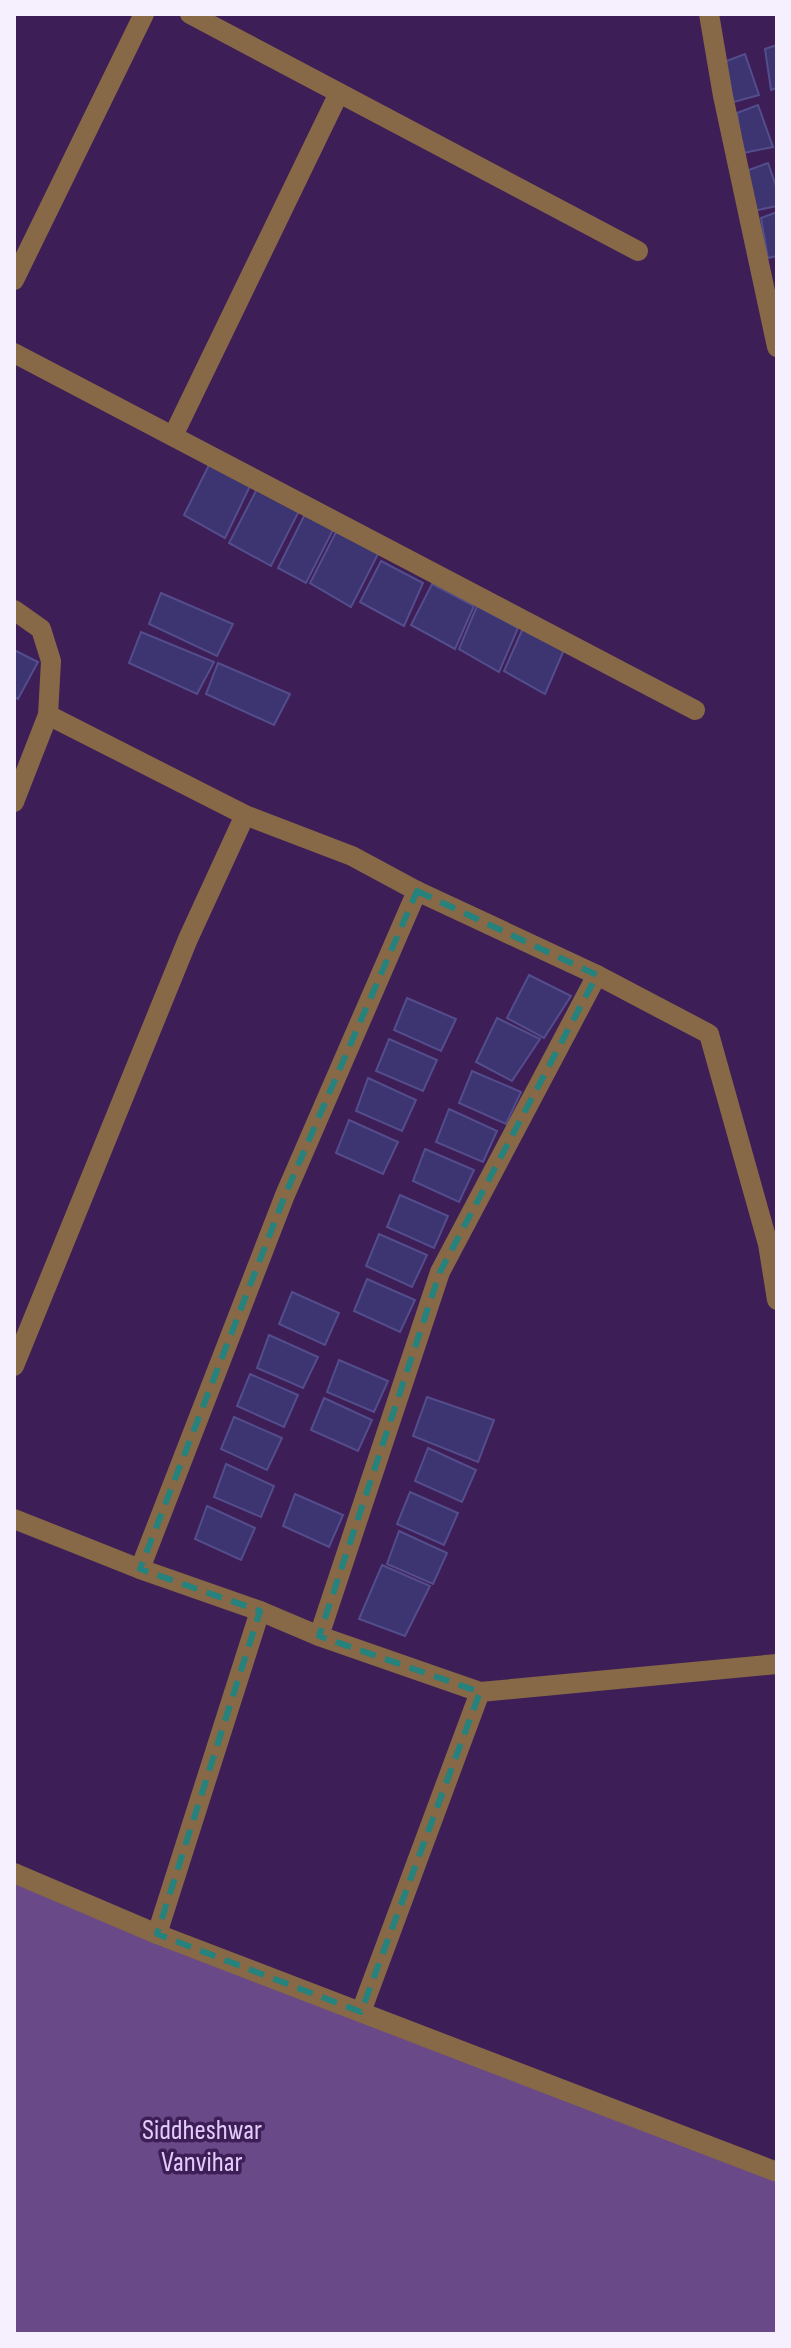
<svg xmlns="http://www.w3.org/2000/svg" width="791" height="2348" font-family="'Sofia Sans Condensed',sans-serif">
<rect width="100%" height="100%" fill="#3d1e56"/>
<polygon fill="#694987" points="14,1867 777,2171 777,2334 14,2334"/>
<g fill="#3d3571" stroke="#544d8c" stroke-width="2">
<polygon points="777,45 777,88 771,90 765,49"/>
<polygon points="745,54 759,95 730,103 724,62"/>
<polygon points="758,105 773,147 743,153 737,113"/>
<polygon points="768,163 777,189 777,206 753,211 746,171"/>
<polygon points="777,212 777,256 768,258 761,218"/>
<polygon points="211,461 252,482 225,538 184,515"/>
<polygon points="257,489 299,511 271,566 229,543"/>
<polygon points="305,514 334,528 306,583 278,568"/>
<polygon points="337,530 379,552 351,607 310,583"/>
<polygon points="381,561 423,583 404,626 360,602"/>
<polygon points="432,584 474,606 455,649 411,625"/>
<polygon points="161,593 233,624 217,656 149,624"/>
<polygon points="477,606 518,628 499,672 459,649"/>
<polygon points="523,628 564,650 545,694 504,671"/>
<polygon points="141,632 214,662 197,694 129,663"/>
<polygon points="14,650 38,662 18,699 14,697"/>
<polygon points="218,663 290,694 274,725 206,694"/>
<polygon points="529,975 571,996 544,1038 507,1018"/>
<polygon points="407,998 456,1019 441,1051 394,1030"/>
<polygon points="497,1018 540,1039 512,1081 476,1062"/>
<polygon points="389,1039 437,1060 423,1091 376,1071"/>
<polygon points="472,1071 521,1092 506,1124 459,1103"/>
<polygon points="368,1078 416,1100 402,1131 356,1111"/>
<polygon points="449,1109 497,1131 483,1162 436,1142"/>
<polygon points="349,1120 398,1142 383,1174 336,1153"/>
<polygon points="425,1149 474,1170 459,1202 413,1181"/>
<polygon points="400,1195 448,1216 434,1248 387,1227"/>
<polygon points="379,1234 427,1255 412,1287 366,1266"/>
<polygon points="367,1279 415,1300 400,1332 354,1311"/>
<polygon points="292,1292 339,1313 325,1345 279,1324"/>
<polygon points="269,1335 318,1357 303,1388 257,1368"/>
<polygon points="339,1360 388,1381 374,1412 327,1392"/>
<polygon points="250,1374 298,1395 284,1427 237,1406"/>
<polygon points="427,1397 494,1420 478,1462 413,1436"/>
<polygon points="324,1398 372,1420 358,1451 311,1430"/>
<polygon points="234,1417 282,1438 267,1470 221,1449"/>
<polygon points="428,1448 476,1470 462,1502 415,1481"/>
<polygon points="226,1464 274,1486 261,1517 214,1497"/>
<polygon points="410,1492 458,1513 444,1545 397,1524"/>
<polygon points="295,1494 343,1515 329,1547 283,1526"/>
<polygon points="207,1506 255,1528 241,1560 195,1539"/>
<polygon points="399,1531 447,1553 433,1584 387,1564"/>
<polygon points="382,1565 430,1586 405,1636 359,1619"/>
</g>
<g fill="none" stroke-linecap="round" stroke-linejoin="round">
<g stroke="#876847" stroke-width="20">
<polyline points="190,14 638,251"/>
<polyline points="709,14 723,96 777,347"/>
<polyline points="14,280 144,14"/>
<polyline points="14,353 695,710"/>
<polyline points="173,436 339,93"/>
<polyline points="14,610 41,629 51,661 48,715 14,802"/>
<polyline points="48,715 245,815 352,856 417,891 597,975 709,1034 768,1244 777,1300"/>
<polyline points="14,1366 188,939 245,815"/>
<polyline points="14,1519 140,1569 260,1611 319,1636"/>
<polyline points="140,1569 285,1195 417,891"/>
<polyline points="480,1692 319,1636 440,1272 597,975"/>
<polyline points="14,1873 157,1934 777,2172"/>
<polyline points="157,1934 260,1611"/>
<polyline points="361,2012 480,1692 777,1664"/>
</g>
</g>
<path fill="none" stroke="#26827c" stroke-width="6" stroke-dasharray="16 10" stroke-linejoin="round" d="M417,891L597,975L440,1272L319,1636L480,1692L361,2012L157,1934L260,1611L140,1569L285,1195Z"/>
<g text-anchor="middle" stroke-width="7" stroke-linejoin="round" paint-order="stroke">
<g font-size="28" fill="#e2ccfa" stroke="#3d1e56">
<text x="202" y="2139">Siddheshwar<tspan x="202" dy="32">Vanvihar</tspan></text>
</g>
</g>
<rect width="791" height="2348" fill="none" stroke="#f6f0fe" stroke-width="32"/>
</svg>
